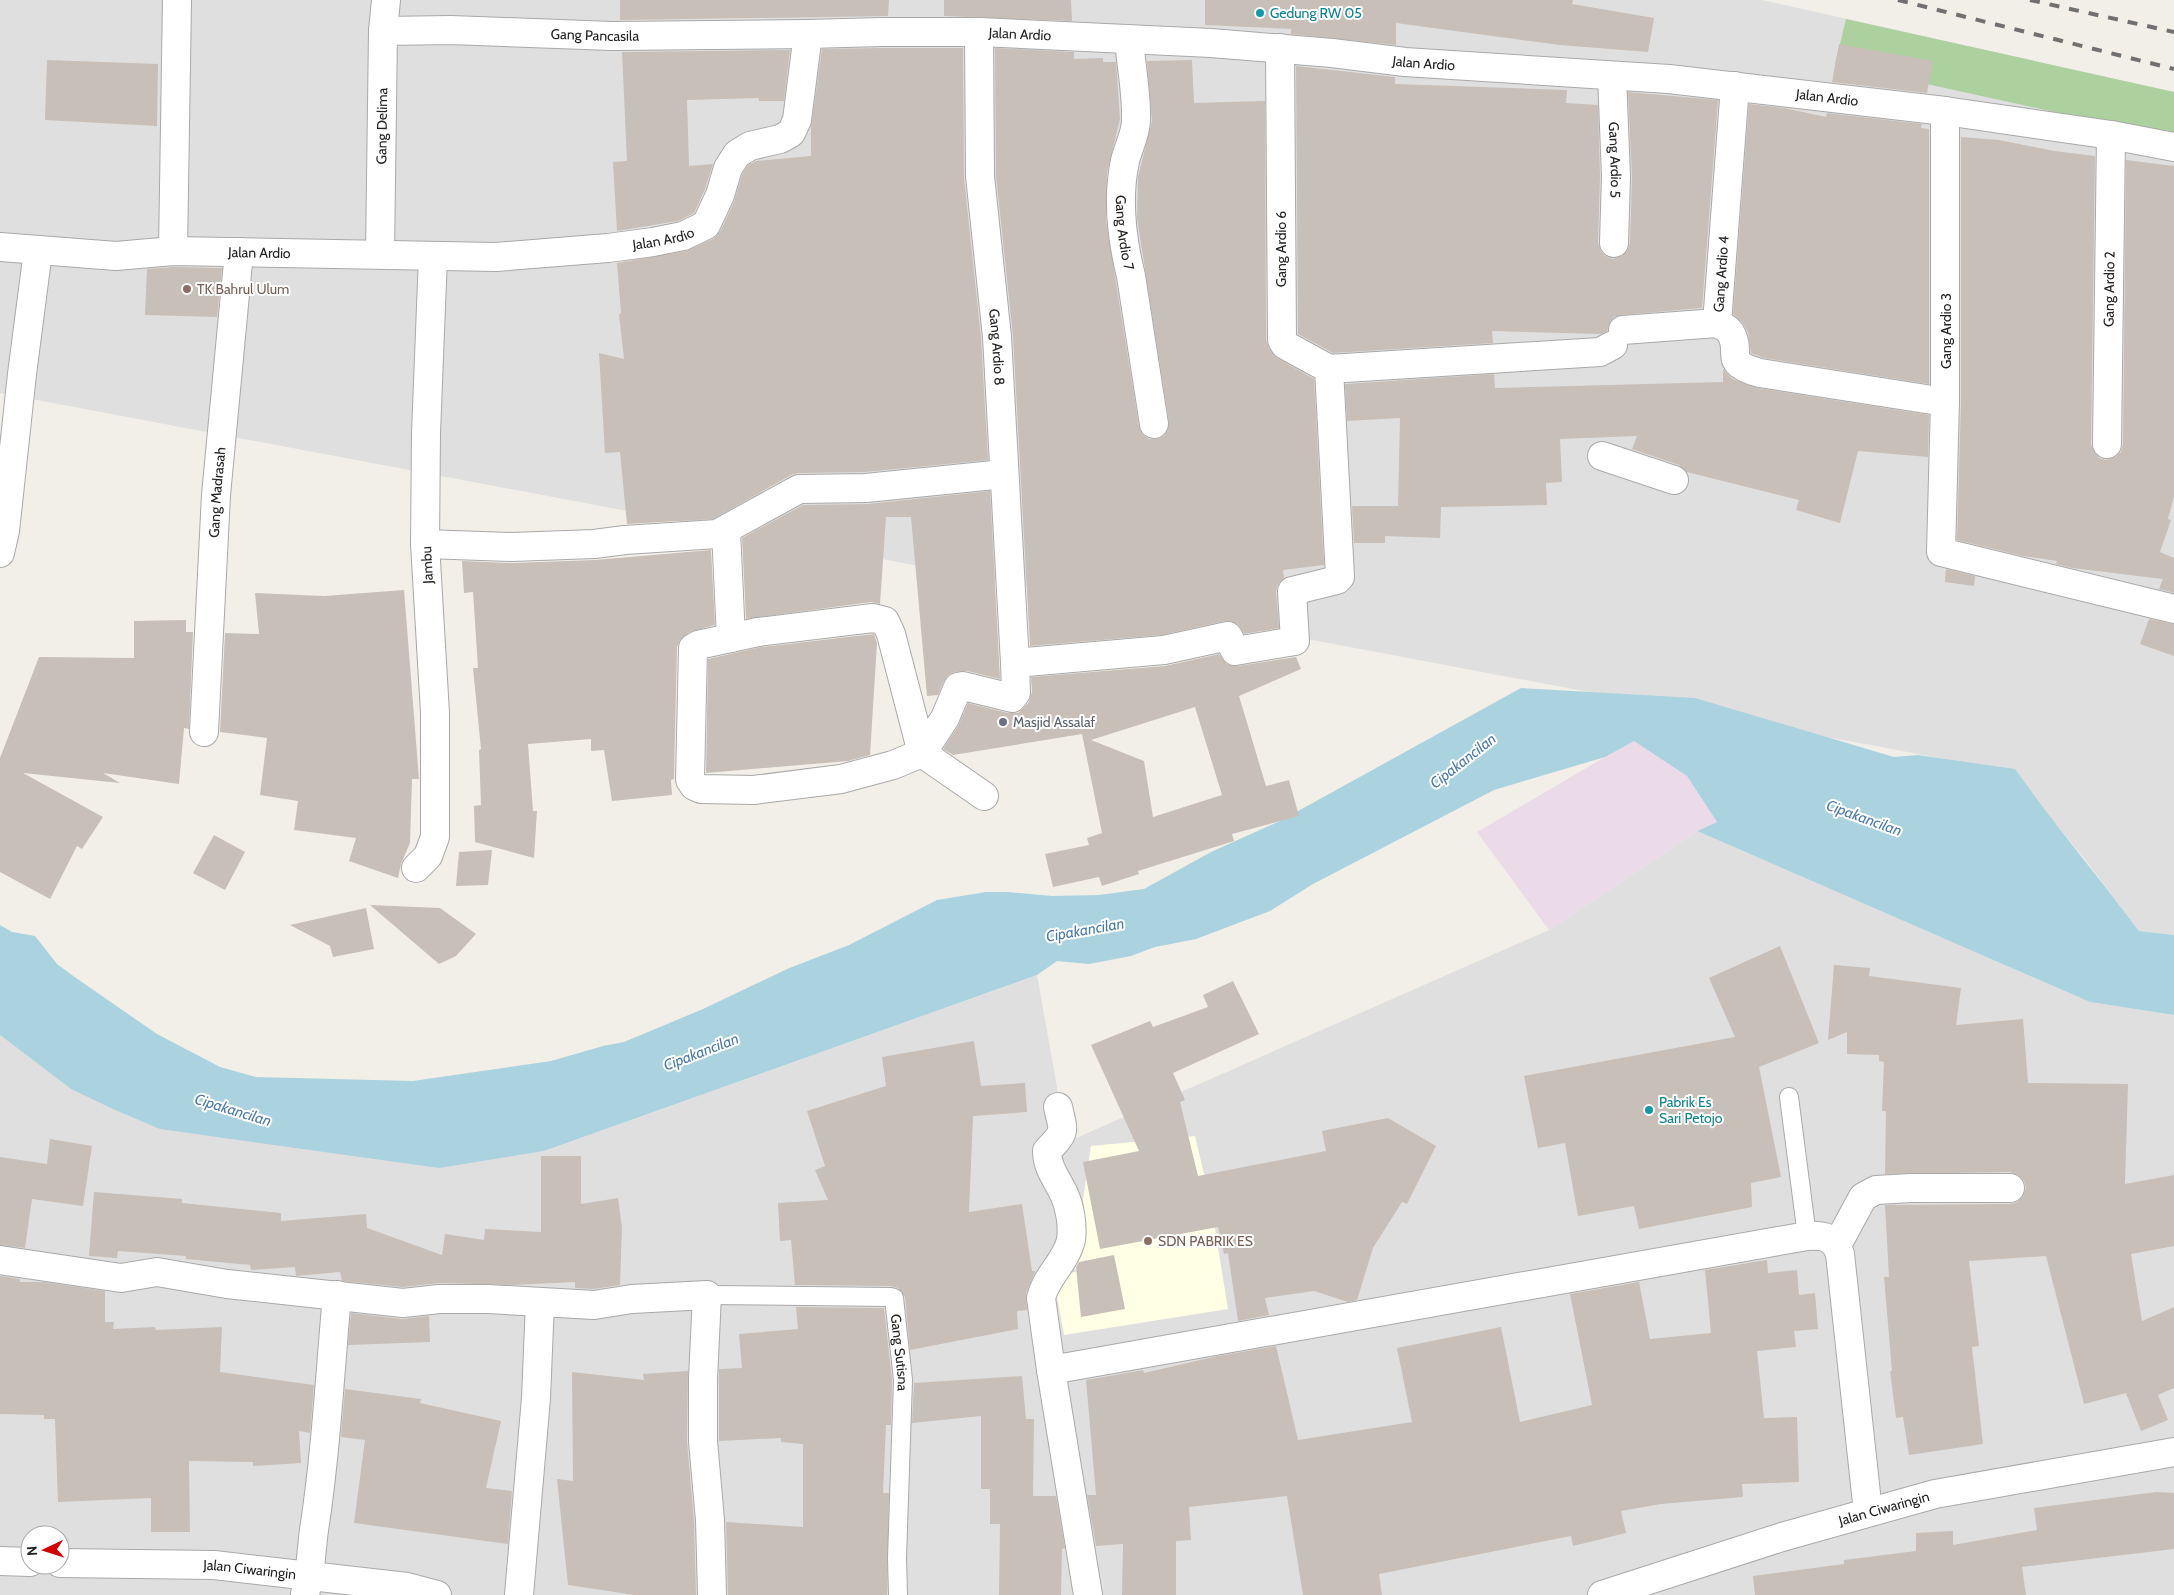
<svg xmlns="http://www.w3.org/2000/svg" width="2174" height="1595" font-family="Cabin,sans-serif">
<rect width="100%" height="100%" fill="#f2efe9"/>
<g fill="#e0dfdf" fill-rule="evenodd">
<polygon points="0,0 1762,0 2174,92 2174,935 2139,931 2084,858 2044,810 1950,760 0,393"/>
<path d="M1697,831L2090,1002L2174,1015V1595H0V1035L71,1089L544,1151L1037,975L1057,1087L1058,1107L1049,1150L1549,930ZM30,1535H60V1565H30Z"/>
</g>
<polygon fill="#ebdbe8" points="1634,740 1687,776 1717,822 1697,831 1549,930 1477,832"/>
<polygon fill="#ffffe5" points="1195,1136 1211,1204 1228,1309 1064,1335 1053,1275 1076,1272 1072,1249 1086,1232 1083,1200 1091,1146"/>
<polygon fill="#add19e" points="1846,19 2174,92 2174,138 1835,64"/>
<path fill="#aad3df" d="M1521,688L1695,698L1894,757L1918,755L2015,769C2054,824 2098,876 2139,931L2174,935V1015L2090,1002L1697,831L1717,822L1687,776L1634,741L1605,757L1494,790L1313,884L1270,911L1196,939L1155,947L1131,956L1089,964L1057,961L1037,975L544,1151L439,1168L160,1129L115,1110L71,1089L0,1035V925L12,932L35,936L57,964L76,978L157,1034L220,1067L256,1077L413,1081L551,1061L603,1046L624,1042L703,1009L787,969L849,945L937,900L986,892H1007L1052,896L1099,895L1144,889L1211,852L1280,821Z"/>
<g fill="#c7bfb8" fill-rule="evenodd">
<polygon points="620,0 889,0 888,16 620,20"/>
<polygon points="944,0 1071,0 1072,21 944,16"/>
<polygon points="1205,0 1573,0 1572,4 1654,18 1648,52 1560,45 1396,23 1396,45 1291,34 1291,29 1205,25"/>
<polygon points="1839,44 1933,61 1927,93 1832,82"/>
<polygon points="881,48 963,48 964,178 981,338 988,460 865,472 798,473 791,475 713,519 627,524 620,452 605,453 599,353 624,359 619,314 621,313 617,263 686,251 713,239 720,232 734,202 742,175 748,165 756,161 811,156 811,128 822,49"/>
<polygon points="995,48 1074,52 1074,59 1103,58 1103,62 1116,62 1120,119 1107,173 1106,220 1139,426 1142,434 1149,439 1157,439 1164,436 1168,430 1169,422 1137,218 1138,177 1152,121 1147,61 1192,60 1194,103 1265,101 1266,340 1269,348 1277,358 1314,379 1324,565 1283,570 1284,578 1278,584 1276,592 1279,628 1244,634 1238,624 1225,621 1162,635 1030,646 1013,336 996,175"/>
<polygon points="790,50 784,101 759,101 759,98 687,100 689,166 713,164 705,189 694,213 678,221 617,231 613,162 627,161 622,52"/>
<polygon points="47,60 158,64 157,126 45,120"/>
<polygon points="1296,66 1395,77 1395,84 1567,90 1566,103 1598,105 1600,176 1598,243 1601,251 1605,256 1613,259 1622,256 1627,251 1630,243 1632,176 1628,92 1718,100 1702,308 1621,315 1614,317 1609,324 1607,331 1601,334 1492,331 1493,343 1333,353 1298,334"/>
<polygon points="1749,104 1784,108 1826,117 1827,113 1922,124 1921,128 1929,129 1929,384 1764,358 1751,353 1748,332 1742,322 1733,314"/>
<polygon points="1961,137 1999,140 2054,151 2095,156 2091,444 2094,452 2099,458 2106,460 2115,457 2121,452 2123,444 2126,160 2174,166 2174,496 2168,519 2171,520 2160,552 2174,558 2174,593 2159,589 2163,579 2072,568 2056,564 2057,561 2023,556 1957,540 1961,402"/>
<polygon points="174,267 222,268 217,317 145,315 147,269"/>
<polygon points="1723,369 1733,379 1758,388 1929,415 1928,457 1858,451 1840,523 1796,510 1799,500 1687,472 1679,465 1632,449 1637,436 1560,439 1562,482 1546,483 1547,505 1441,507 1440,538 1385,536 1385,543 1354,543 1352,506 1398,506 1400,418 1347,421 1345,384 1494,374 1495,388 1723,382"/>
<polygon points="990,491 1000,679 967,671 955,672 948,675 944,681 938,695 927,696 911,517 886,517 880,604 871,602 746,619 742,538 803,505 868,504"/>
<polygon points="711,550 715,625 690,632 680,640 677,647 674,779 671,780 672,795 612,801 604,750 591,751 591,739 528,744 533,811 537,811 534,858 475,842 474,806 481,805 479,750 481,749 473,668 478,668 473,592 464,593 462,561 513,563 595,560"/>
<polygon points="1946,569 1975,576 1974,586 1945,582"/>
<polygon points="404,590 419,779 412,779 410,843 401,864 398,878 349,861 356,838 294,830 298,801 260,795 267,738 220,732 225,633 259,634 255,593 324,596"/>
<polygon points="2149,619 2174,624 2174,656 2140,644"/>
<polygon points="186,620 186,632 193,632 189,729 184,728 179,784 103,773 120,783 23,773 103,817 82,849 77,846 50,899 0,872 0,758 39,657 134,658 134,621"/>
<polygon points="874,634 877,643 870,755 848,761 706,773 708,659 761,647"/>
<path d="M1219,654L1227,664L1237,666L1296,657L1301,669L1239,696L1266,786L1289,780L1299,816L1232,834L1234,841L1138,871L1139,874L1102,886L1099,877L1053,887L1045,854L1089,845L1087,838L1102,833L1082,734L953,755L943,749L958,726L968,703L1008,713H1018L1029,702L1032,692L1031,677L1165,666ZM1195,707L1222,795L1153,817L1144,761L1091,740Z"/>
<polygon points="214,835 245,852 225,890 193,873"/>
<polygon points="492,850 488,885 456,886 459,852"/>
<polygon points="370,905 440,908 476,934 456,956 439,964"/>
<polygon points="366,908 374,949 333,957 330,946 290,925"/>
<polygon points="1780,946 1819,1043 1759,1067 1781,1177 1751,1183 1752,1207 1639,1229 1634,1206 1578,1216 1565,1143 1538,1148 1524,1076 1735,1037 1709,978"/>
<polygon points="1834,965 1870,968 1869,976 1961,988 1956,1025 2023,1019 2028,1083 2128,1084 2125,1184 2174,1175 2174,1246 2131,1254 2142,1321 2174,1307 2174,1388 2158,1395 2168,1420 2141,1431 2126,1393 2084,1404 2046,1256 1969,1261 1979,1346 1972,1347 1983,1444 1909,1455 1903,1417 1896,1418 1890,1371 1892,1371 1884,1277 1889,1277 1885,1205 2010,1204 2017,1202 2023,1196 2026,1188 2024,1181 2018,1175 2010,1172 1885,1174 1886,1111 1882,1111 1884,1062 1879,1061 1879,1055 1847,1054 1847,1032 1828,1040"/>
<polygon points="1233,981 1259,1034 1173,1073 1185,1100 1180,1102 1198,1176 1326,1151 1322,1131 1388,1118 1436,1146 1407,1204 1402,1202 1373,1248 1357,1300 1348,1302 1314,1291 1265,1298 1269,1315 1238,1321 1228,1253 1224,1254 1218,1227 1100,1249 1083,1162 1139,1151 1091,1045 1150,1021 1153,1027 1208,1007 1203,995"/>
<polygon points="974,1041 981,1086 1025,1083 1027,1112 973,1116 969,1212 1022,1204 1032,1271 1035,1271 1035,1272 1026,1293 1027,1310 1017,1311 1018,1329 910,1350 905,1297 898,1288 891,1286 795,1285 791,1240 780,1241 778,1203 828,1200 815,1170 825,1166 807,1111 886,1086 882,1057"/>
<polygon points="50,1139 92,1146 83,1206 32,1199 25,1248 0,1245 0,1157 47,1164"/>
<polygon points="541,1156 581,1156 581,1204 618,1198 622,1227 620,1285 593,1289 575,1288 575,1282 513,1285 439,1283 403,1287 342,1281 340,1272 296,1276 295,1267 251,1270 250,1265 186,1259 186,1256 118,1251 117,1258 89,1256 94,1192 182,1199 182,1203 281,1213 281,1221 366,1214 367,1228 442,1255 445,1234 484,1240 485,1229 541,1232"/>
<polygon points="1114,1255 1125,1309 1081,1317 1076,1267 1079,1262"/>
<polygon points="1767,1260 1768,1273 1797,1270 1799,1295 1815,1293 1818,1329 1794,1331 1796,1347 1757,1351 1764,1418 1797,1417 1799,1482 1742,1484 1743,1497 1661,1504 1621,1511 1626,1533 1573,1546 1571,1536 1379,1574 1382,1595 1303,1595 1287,1496 1189,1507 1191,1540 1176,1541 1176,1595 1122,1595 1123,1544 1096,1546 1087,1495 1096,1495 1086,1380 1143,1370 1144,1373 1218,1356 1276,1346 1298,1440 1412,1422 1397,1348 1501,1327 1520,1422 1592,1405 1570,1294 1639,1282 1650,1339 1711,1333 1705,1270"/>
<polygon points="0,1276 20,1279 20,1282 44,1282 105,1291 105,1322 114,1322 113,1329 155,1327 156,1330 222,1327 220,1372 314,1385 310,1433 299,1431 301,1463 253,1466 253,1462 189,1461 190,1532 151,1532 151,1498 58,1502 55,1419 44,1419 44,1415 0,1414"/>
<polygon points="796,1307 884,1308 892,1380 891,1425 886,1425 883,1493 889,1493 887,1595 728,1595 726,1522 803,1527 803,1444 781,1442 781,1438 719,1441 719,1369 742,1368 739,1334 798,1329"/>
<polygon points="351,1313 402,1319 429,1316 430,1342 348,1345"/>
<polygon points="688,1371 687,1441 694,1521 696,1595 635,1595 568,1585 557,1479 573,1481 572,1372 644,1380 643,1374"/>
<polygon points="1022,1376 1026,1419 1034,1419 1033,1496 1056,1496 1065,1548 1062,1549 1061,1595 999,1595 1000,1524 990,1524 990,1489 981,1489 981,1416 912,1423 914,1383"/>
<polygon points="345,1389 421,1399 420,1403 501,1421 486,1488 512,1491 508,1544 354,1523 365,1440 341,1437"/>
<polygon points="2156,1492 2174,1493 2174,1549 2022,1567 2026,1595 1755,1595 1753,1576 1844,1564 1844,1560 1916,1551 1916,1533 1953,1531 1953,1545 2037,1530 2034,1508"/>
</g>
<g fill="none" stroke-linecap="round" stroke-linejoin="round">
<g stroke="#a9a9a9" stroke-width="20">
<g id="service">
<polyline points="1789,1097 1807,1236"/>
<path id="s1" d="M707,1295L891,1297L894,1298L903,1380L897,1558L898,1595"/>
</g>
</g>
<g stroke="#a9a9a9" stroke-width="30">
<g id="minor">
<path id="s2" d="M383,31L451,30L612,36L808,34"/>
<path id="s3" d="M979,32L980,176L997,337L1015,663"/>
<path id="s4" d="M1129,40C1131,66 1137,94 1136,120C1136,134 1128,148 1125,161C1117,198 1122,240 1131,276L1154,424"/>
<path id="s5" d="M1612,76L1616,176L1614,243"/>
<path d="M1735,86L1717,323C1721,325 1727,328 1730,332C1744,353 1720,362 1760,373L1945,402"/>
<polyline points="1945,111 1945,402 1941,552 2174,609"/>
<path id="s6" d="M0,247L116,256L173,251L496,257L608,248L653,242L683,236L706,225L720,195L728,168L737,154L750,146L780,139L791,133L797,120L808,34L881,32H979L1211,43L1332,53L1405,62L1669,79L1945,111L2111,135L2174,147"/>
<polyline points="173,251 177,0"/>
<path id="s7" d="M380,254L383,31L386,0"/>
<polyline points="1623,330 1717,323"/>
<polyline points="1329,369 1600,352 1613,345"/>
<path id="s8" d="M2107,444L2111,135"/>
<polyline points="1602,456 1674,480"/>
<polyline points="726,531 731,638"/>
<polyline points="425,544 512,547 594,544 625,540 717,534 799,489 866,488 1004,474"/>
<polyline points="0,553 5,531 22,374 38,251"/>
<path id="s9" d="M204,732L216,495L239,252"/>
<polyline points="984,796 922,753 891,634 885,621 873,618 758,632 698,645 693,648 690,780 694,786 701,789 754,790 841,779 893,765 922,753 945,718 958,687 963,686 1012,698 1016,693 1015,663 1164,650 1228,636 1235,651 1295,641 1292,591 1337,580 1340,577 1329,369 1285,345 1282,340 1280,48"/>
<polyline points="416,868 428,856 435,837 435,713 425,544 426,433 433,256"/>
<polyline points="1837,1245 1863,1197 1876,1190 1911,1188 2010,1188"/>
<polyline points="0,1260 121,1278 157,1272 227,1284 403,1303 439,1299 488,1299 594,1305 632,1299 707,1295 703,1379 703,1441 710,1520 712,1595"/>
<path d="M1051,1370L1041,1298C1046,1276 1066,1262 1071,1240C1073,1225 1070,1207 1064,1194C1057,1179 1047,1168 1047,1151C1066,1131 1064,1133 1058,1107"/>
<polyline points="0,1561 30,1562"/>
<path id="s10" d="M60,1563L214,1565L407,1587L437,1595"/>
<path d="M305,1594C311,1573 311,1552 314,1530C326,1452 330,1373 337,1295"/>
<polyline points="519,1595 536,1398 540,1302"/>
<path d="M1088,1595L1051,1370L1807,1236C1824,1235 1834,1237 1840,1254L1868,1512"/>
<path id="s11" d="M1602,1595L1782,1537L1935,1494L2174,1452"/>
</g>
</g>
<use href="#service" stroke="#fff" stroke-width="18"/>
<use href="#minor" stroke="#fff" stroke-width="28"/>
<g stroke="#707070" stroke-width="4" stroke-dasharray="10 10" stroke-linecap="butt">
<polyline points="1898,0 2174,69"/>
<polyline points="2030,0 2174,32"/>
</g>
</g>
<g fill="#0f9aa8" stroke="#fff" stroke-width="2">
<circle cx="1260" cy="13" r="5"/>
<circle cx="1649" cy="1110" r="5"/>
</g>
<g fill="#8d6e63" stroke="#fff" stroke-width="2">
<circle cx="187" cy="289" r="5"/>
<circle cx="1148" cy="1241" r="5"/>
</g>
<circle fill="#6b7280" stroke="#fff" stroke-width="2" cx="1003" cy="722" r="5"/>
<g text-anchor="middle" stroke-width="4" stroke-linejoin="round" paint-order="stroke">
<g font-size="14" fill="#0d838f" stroke="#fff" text-anchor="start">
<text x="1270" y="18">Gedung RW 05</text>
<text x="1659" y="1107">Pabrik Es<tspan x="1659" dy="16">Sari Petojo</tspan></text>
</g>
<g font-size="14" fill="#222" stroke="#fff">
<text dy="5" stroke="none"><textPath href="#s6" startOffset="1160">Jalan Ardio</textPath></text>
<text dy="5" stroke="none"><textPath href="#s2" startOffset="212">Gang Pancasila</textPath></text>
<text dy="5" stroke="none"><textPath href="#s6" startOffset="1565">Jalan Ardio</textPath></text>
<text dy="5" stroke="none"><textPath href="#s6" startOffset="1970">Jalan Ardio</textPath></text>
<text dy="5" stroke="none"><textPath href="#s7" startOffset="128">Gang Delima</textPath></text>
<text dy="5" stroke="none"><textPath href="#s5" startOffset="84">Gang Ardio 5</textPath></text>
<text dy="5" stroke="none"><textPath href="#s4" startOffset="195">Gang Ardio 7</textPath></text>
<text dy="5" stroke="none"><textPath href="#s6" startOffset="665">Jalan Ardio</textPath></text>
<text transform="translate(1281 249) rotate(-90)" y="5">Gang Ardio 6</text>
<text dy="5" stroke="none"><textPath href="#s6" startOffset="260">Jalan Ardio</textPath></text>
<text transform="translate(1721 274) rotate(-86)" y="5">Gang Ardio 4</text>
<text dy="5" stroke="none"><textPath href="#s8" startOffset="155">Gang Ardio 2</textPath></text>
<text transform="translate(1946 331) rotate(-90)" y="5">Gang Ardio 3</text>
<text dy="5" stroke="none"><textPath href="#s3" startOffset="316">Gang Ardio 8</textPath></text>
<text dy="5" stroke="none"><textPath href="#s9" startOffset="240">Gang Madrasah</textPath></text>
<text transform="translate(427 565) rotate(-93)" y="5">Jambu</text>
<text dy="5" stroke="none"><textPath href="#s1" startOffset="242">Gang Sutisna</textPath></text>
<text dy="5" stroke="none"><textPath href="#s11" startOffset="295">Jalan Ciwaringin</textPath></text>
<text dy="5" stroke="none"><textPath href="#s10" startOffset="190">Jalan Ciwaringin</textPath></text>
</g>
<g font-size="14" fill="#785e54" stroke="#fff" text-anchor="start">
<text x="197" y="294">TK Bahrul Ulum</text>
<text x="1158" y="1246">SDN PABRIK ES</text>
</g>
<g font-size="14" fill="#5b616d" stroke="#fff" text-anchor="start">
<text x="1013" y="727">Masjid Assalaf</text>
</g>
<g font-size="15" font-style="italic" fill="#4a7aab" stroke="#fff">
<text transform="translate(1463 761) rotate(-38)" y="5">Cipakancilan</text>
<text transform="translate(1864 818) rotate(20)" y="5">Cipakancilan</text>
<text transform="translate(1085 930) rotate(-10)" y="5">Cipakancilan</text>
<text transform="translate(701 1052) rotate(-21)" y="5">Cipakancilan</text>
<text transform="translate(233 1110) rotate(17)" y="5">Cipakancilan</text>
</g>
</g>
<g transform="translate(45 1550) rotate(266)"><circle r="24" fill="#ffffff" stroke="#a7a7a7"/>
<path d="M0-4L9 19L0 12L-9 19Z" fill="#d40000"/>
<text y="-8" font-size="14" font-weight="bold" text-anchor="middle" fill="#222222">N</text>
</g>
</svg>
